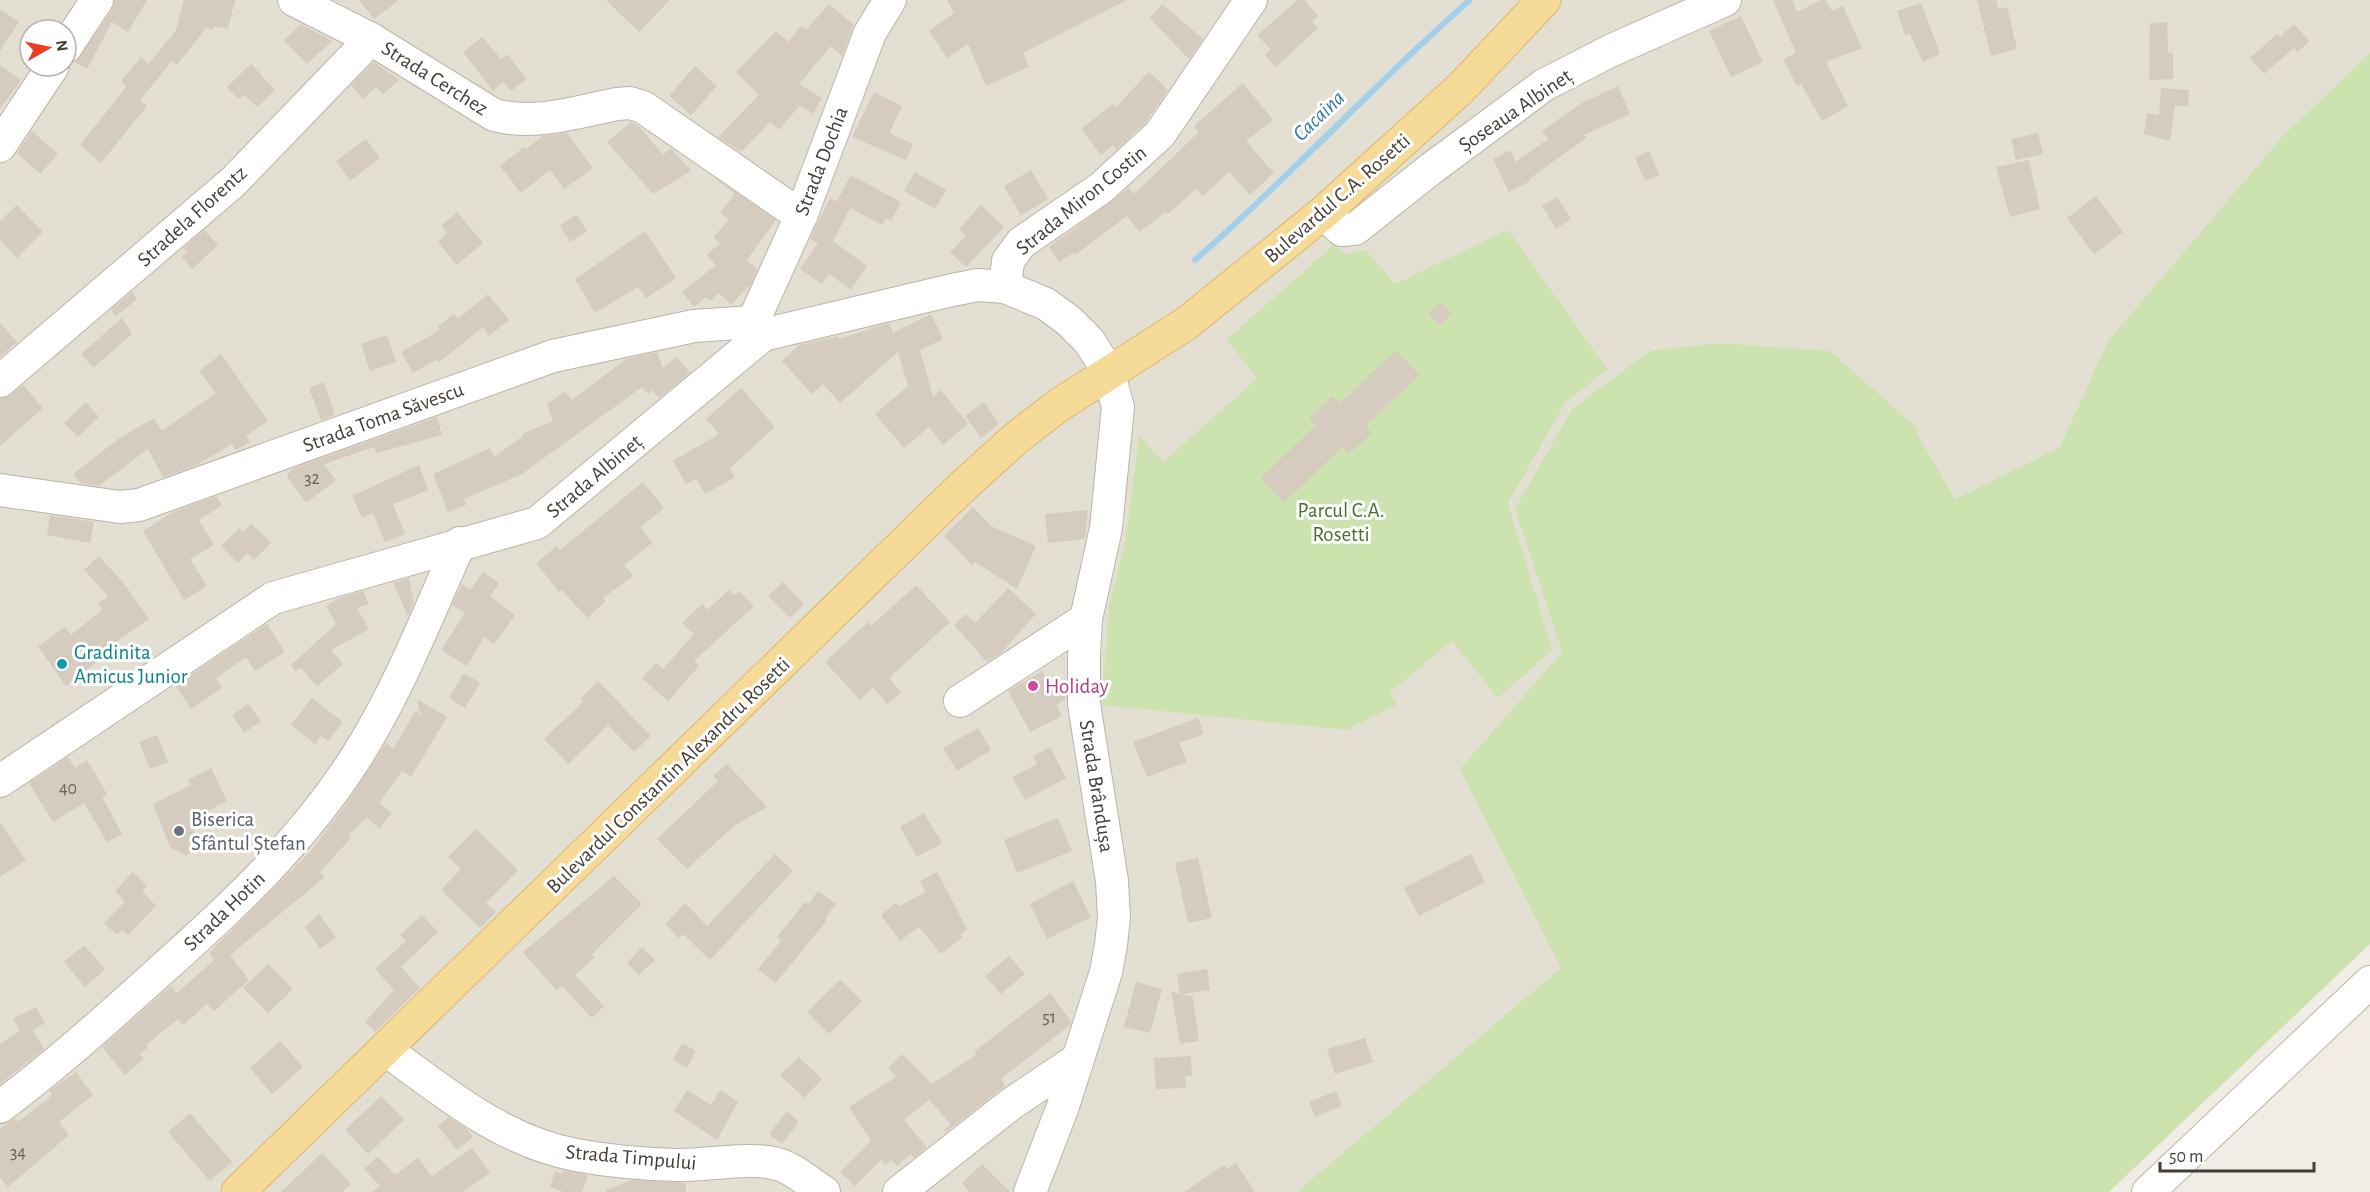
<svg xmlns="http://www.w3.org/2000/svg" width="2370" height="1192" font-family="'Alegreya Sans',sans-serif">
<rect width="100%" height="100%" fill="#f1ede5"/>
<path fill="#e4dfd3" fill-rule="evenodd" d="M0,0H2370V537L1889,1192H0ZM30,30H66V66H30Z"/>
<g fill="#cce3b0">
<polygon points="2370,53 2370,944 2109,1192 1297,1192 1561,968 1460,769 1562,652 1515,509 1572,409 1650,351 1718,343 1830,351 1918,429 1916,432 1955,499 2060,447 2108,341 2282,137"/>
<polygon points="1508,230 1607,369 1565,403 1508,503 1552,650 1498,698 1452,641 1389,693 1398,704 1347,730 1102,705 1109,607 1126,538 1139,435 1163,462 1257,379 1227,339 1334,245 1347,255 1365,249 1395,284"/>
</g>
<g fill="none" stroke-linecap="round" stroke-linejoin="round">
<path stroke="#a4cfea" stroke-width="6" d="M1195,260C1290,177 1375,83 1470,0"/>
</g>
<g fill="#d5cbbe">
<polygon points="115,0 147,0 128,32 112,22 87,69 75,62 112,10"/>
<polygon points="184,0 235,0 228,29 214,26 213,29 206,28 177,65 172,61 140,100 147,106 101,163 80,145 127,86 121,81 141,57 149,64 176,30"/>
<polygon points="359,0 399,0 374,19"/>
<polygon points="606,0 670,0 639,32"/>
<polygon points="947,0 1127,0 1023,53 1029,67 986,86 968,44 947,58 929,31 954,13"/>
<polygon points="1298,0 1304,0 1318,16 1312,21 1318,28 1276,67 1265,55 1271,50 1257,35"/>
<polygon points="1773,0 1792,0 1797,12 1821,0 1825,0 1832,11 1843,6 1862,48 1826,62 1848,106 1822,121 1801,84 1797,86 1783,59 1796,53"/>
<polygon points="1977,0 1996,0 1998,9 2007,7 2017,49 1991,56"/>
<polygon points="1921,3 1940,54 1923,62 1910,34 1905,35 1897,11"/>
<polygon points="829,4 854,25 842,56 831,46 799,84 822,98 813,114 800,105 779,130 770,122 741,152 718,137 759,95 736,72 776,31 788,42 801,26 806,30"/>
<polygon points="1162,4 1203,39 1189,59 1150,18"/>
<polygon points="0,9 19,22 0,51"/>
<polygon points="1741,16 1763,62 1731,77 1709,31"/>
<polygon points="2167,22 2168,53 2173,53 2173,79 2149,80 2150,23"/>
<polygon points="301,24 332,41 307,64 284,40"/>
<polygon points="2294,24 2309,41 2298,52 2294,48 2264,74 2250,58 2278,33 2280,37"/>
<polygon points="482,37 501,59 507,54 527,79 511,91 503,82 493,91 463,52"/>
<polygon points="374,62 399,80 383,94 376,87 363,99 351,85"/>
<polygon points="251,64 275,90 257,107 245,95 239,99 227,87"/>
<polygon points="0,65 21,80 0,109"/>
<polygon points="695,66 717,86 691,115 669,96"/>
<polygon points="1149,72 1168,90 1146,122 1116,150 1113,145 1101,155 1081,129 1113,104 1116,107"/>
<polygon points="1243,83 1273,120 1246,141 1274,173 1250,195 1229,172 1203,196 1196,189 1168,214 1166,212 1139,232 1127,216 1075,255 1073,253 1059,262 1049,247 1129,188 1134,194 1199,132 1194,126"/>
<polygon points="1618,86 1630,114 1584,135 1586,138 1529,179 1530,181 1509,192 1493,159 1510,150 1516,162 1548,139 1542,131 1580,104"/>
<polygon points="2161,88 2189,90 2188,106 2175,106 2170,141 2144,134 2147,113 2159,115"/>
<polygon points="874,92 902,106 889,133 913,144 906,160 852,137"/>
<polygon points="631,122 640,127 663,155 671,148 691,171 653,194 607,142"/>
<polygon points="32,131 58,154 40,174 17,153"/>
<polygon points="567,133 593,168 564,189 550,170 521,193 500,166 524,147 526,149 543,136"/>
<polygon points="2038,133 2043,154 2016,160 2011,139"/>
<polygon points="366,139 380,158 350,181 336,161"/>
<polygon points="1649,151 1659,175 1645,181 1635,158"/>
<polygon points="2029,160 2040,209 2010,217 1996,167"/>
<polygon points="1031,170 1048,199 1021,215 1004,186"/>
<polygon points="915,172 946,190 935,209 904,191"/>
<polygon points="851,175 901,202 891,221 886,218 882,225 837,201"/>
<polygon points="712,176 776,220 747,260 757,269 751,284 731,305 719,293 711,301 706,297 694,307 682,292 716,265 707,255 720,243 713,237 729,220 720,213 735,194"/>
<polygon points="2096,196 2123,232 2094,254 2067,218"/>
<polygon points="1557,197 1571,219 1556,229 1542,206"/>
<polygon points="830,198 850,208 833,241 867,266 851,290 829,274 822,284 800,269 818,243 810,239"/>
<polygon points="17,205 43,232 17,258 0,240 0,221"/>
<polygon points="981,205 1004,227 966,267 950,252 966,236 959,229"/>
<polygon points="457,212 483,243 457,265 438,242 447,233 441,226"/>
<polygon points="577,215 587,231 570,242 560,225"/>
<polygon points="204,230 218,245 192,269 182,257 187,252 183,248"/>
<polygon points="645,231 676,278 646,298 638,287 595,313 575,279"/>
<polygon points="132,292 137,299 116,316 111,310"/>
<polygon points="488,294 509,320 489,336 483,327 438,363 436,360 413,373 401,352 440,330 437,327 454,314 458,319"/>
<polygon points="1441,302 1452,314 1440,326 1428,314"/>
<polygon points="931,314 943,339 920,350 933,397 941,390 968,424 943,445 929,427 904,448 875,414 908,386 898,352 840,403 823,384 812,394 782,361 799,345 838,336 839,339 889,323 893,333"/>
<polygon points="122,318 132,334 93,368 81,354"/>
<polygon points="0,323 17,342 0,357"/>
<polygon points="387,335 396,362 370,371 361,344"/>
<polygon points="1396,350 1419,375 1366,426 1372,433 1349,454 1342,447 1284,503 1261,478 1316,425 1309,418 1332,396 1340,403"/>
<polygon points="657,352 663,368 677,357 690,373 659,398 653,390 648,394 642,387 522,474 464,499 466,505 448,512 433,474 490,448 494,457 523,436 522,434 553,421 547,404 565,391 572,400 626,359"/>
<polygon points="221,354 268,421 246,436 250,442 236,450 232,444 195,466 163,477 148,449 99,486 80,483 73,474 121,437 154,418 162,431 216,393 199,371"/>
<polygon points="324,382 335,415 321,420 309,388"/>
<polygon points="23,385 43,408 0,446 0,399 11,395"/>
<polygon points="741,388 775,427 730,468 735,477 705,494 696,479 686,484 673,461 719,434 706,419"/>
<polygon points="86,402 99,417 78,437 64,423"/>
<polygon points="984,402 999,424 981,438 965,416"/>
<polygon points="437,417 442,435 376,453 374,447 324,464 336,480 306,503 288,478 287,474 294,468"/>
<polygon points="419,465 428,490 393,504 405,534 385,542 373,513 362,518 352,496"/>
<polygon points="643,482 664,508 640,527 652,543 624,565 633,576 603,598 606,601 587,618 562,590 559,592 536,563 557,546 560,550"/>
<polygon points="216,496 222,505 199,520 214,545 190,559 207,586 184,600 143,531 173,512"/>
<polygon points="973,507 991,526 1036,546 1017,589 975,562 972,565 944,536"/>
<polygon points="1088,510 1085,539 1048,543 1045,514"/>
<polygon points="50,515 94,522 90,543 47,535"/>
<polygon points="251,523 271,543 254,560 247,553 238,563 221,546 239,528 243,532"/>
<polygon points="99,556 125,585 149,619 107,648 110,652 66,686 38,647 65,627 71,635 102,610 98,603 108,596 84,570"/>
<polygon points="483,572 499,583 490,596 515,615 494,644 484,637 467,666 441,650 465,613 452,605 462,584 470,590"/>
<polygon points="409,578 414,602 408,616 393,583"/>
<polygon points="783,582 804,604 790,618 768,596"/>
<polygon points="916,585 950,622 889,678 901,693 887,704 873,687 860,700 825,662 868,622 871,626"/>
<polygon points="1008,588 1036,614 1001,653 987,662 954,625 966,614 975,623"/>
<polygon points="729,590 733,595 739,591 754,606 694,661 699,666 668,701 642,678 656,663 663,669 694,634 682,623 702,604 707,610"/>
<polygon points="363,591 369,604 357,608 369,629 331,650 343,664 317,686 301,668 295,671 291,665 336,624 326,606 339,598"/>
<polygon points="267,624 285,652 255,671 246,657 216,678 222,688 191,709 175,685"/>
<polygon points="1042,671 1051,687 1057,684 1066,699 1056,705 1062,716 1030,732 1008,691"/>
<polygon points="464,673 480,683 465,708 449,698"/>
<polygon points="598,681 651,736 634,752 608,725 568,764 544,739 584,701 581,698"/>
<polygon points="312,698 343,722 328,741 321,736 315,744 291,725"/>
<polygon points="417,699 447,717 411,777 402,771 379,803 392,813 379,829 367,817 349,835 351,838 320,872 325,877 230,955 249,980 214,1011 207,1004 183,1025 178,1019 146,1045 148,1047 140,1054 144,1059 125,1075 102,1047 171,986 177,993 214,960 209,953 311,851 349,800 386,743 393,749 416,710 421,718"/>
<polygon points="248,704 261,721 244,733 232,715"/>
<polygon points="1198,718 1204,734 1179,743 1187,762 1147,777 1133,742"/>
<polygon points="978,728 991,750 957,771 943,748"/>
<polygon points="157,735 168,762 150,769 139,742"/>
<polygon points="1050,747 1066,778 1025,800 1012,777 1037,764 1033,756"/>
<polygon points="68,757 75,768 87,760 107,794 102,797 122,834 107,842 84,803 53,822 29,783"/>
<polygon points="727,764 767,807 735,825 687,869 657,839 718,781 713,776"/>
<polygon points="211,768 227,801 189,820 195,834 192,850 186,856 170,847 153,804 191,785 188,780"/>
<polygon points="924,813 942,843 917,857 900,827"/>
<polygon points="1058,818 1072,851 1017,873 1004,840"/>
<polygon points="0,822 26,860 0,877"/>
<polygon points="476,829 518,870 486,903 496,912 480,928 441,890 461,869 448,857"/>
<polygon points="775,854 793,871 710,960 683,934 679,938 665,924 685,903 707,926"/>
<polygon points="1471,854 1485,882 1419,916 1404,888"/>
<polygon points="1198,858 1212,918 1188,923 1175,863"/>
<polygon points="133,872 147,886 142,891 156,906 128,935 122,930 117,935 104,923 125,902 115,891"/>
<polygon points="937,872 967,929 960,935 962,938 941,954 919,927 900,941 881,915 896,903 899,906 926,892 920,881"/>
<polygon points="614,876 642,904 592,954 595,957 575,975 604,1006 592,1018 562,986 557,991 523,952"/>
<polygon points="1073,881 1091,917 1047,939 1030,904"/>
<polygon points="818,891 836,904 825,918 827,920 776,983 758,969 781,941 777,937 805,902 808,904"/>
<polygon points="319,914 336,938 320,949 305,927"/>
<polygon points="422,915 438,932 401,967 420,988 375,1032 365,1022 394,990 375,969 406,941 400,935"/>
<polygon points="84,945 105,969 85,987 64,962"/>
<polygon points="642,947 655,960 639,975 627,963"/>
<polygon points="1009,956 1025,974 1001,994 985,976"/>
<polygon points="268,964 293,989 268,1013 243,988"/>
<polygon points="1207,969 1210,990 1182,994 1193,997 1199,1041 1180,1044 1171,991 1180,994 1177,974"/>
<polygon points="840,980 862,1001 829,1034 807,1012"/>
<polygon points="1136,982 1162,989 1150,1033 1124,1027"/>
<polygon points="1050,993 1071,1021 1070,1025 1001,1079 1005,1086 946,1132 944,1130 951,1124 929,1100 904,1120 927,1147 914,1158 911,1154 897,1166 891,1160 885,1165 881,1160 855,1186 840,1172 871,1141 849,1107 896,1077 888,1068 902,1054 932,1084 976,1055 974,1052"/>
<polygon points="36,1007 45,1023 33,1030 44,1049 0,1084 0,1044 20,1031 13,1019"/>
<polygon points="1365,1038 1373,1062 1335,1074 1327,1049"/>
<polygon points="280,1041 303,1067 272,1094 250,1068"/>
<polygon points="682,1043 696,1051 687,1068 673,1060"/>
<polygon points="1191,1056 1192,1076 1185,1076 1186,1088 1156,1089 1154,1058"/>
<polygon points="799,1057 822,1079 804,1098 780,1075"/>
<polygon points="76,1072 93,1095 59,1122 69,1135 8,1187 0,1177 0,1129 15,1118 18,1122 49,1098 52,1094 49,1091"/>
<polygon points="687,1090 711,1105 720,1090 738,1102 717,1140 674,1111"/>
<polygon points="1336,1091 1342,1106 1315,1117 1309,1102"/>
<polygon points="381,1096 404,1120 368,1154 345,1130"/>
<polygon points="787,1111 799,1122 782,1144 769,1134"/>
<polygon points="190,1113 232,1162 210,1181 168,1132"/>
<polygon points="448,1117 467,1129 473,1137 457,1150 438,1126"/>
<polygon points="472,1148 490,1173 463,1192 372,1192 380,1186 364,1169 378,1157 395,1175 418,1158 432,1176"/>
<polygon points="322,1153 351,1184 342,1192 281,1192"/>
<polygon points="1236,1163 1255,1192 1184,1192 1224,1165 1227,1169"/>
<polygon points="982,1164 1010,1192 970,1192 962,1183"/>
<polygon points="563,1170 588,1175 582,1192 564,1192 550,1187 555,1171 562,1174"/>
<polygon points="632,1180 686,1183 686,1192 606,1192 606,1190"/>
</g>
<g fill="none" stroke-linecap="round" stroke-linejoin="round">
<g stroke="#bbb4a8" stroke-width="34">
<g id="minor">
<path d="M294,0L371,39L494,115C536,126 576,112 617,104L630,103L643,107L801,216"/>
<polyline points="66,47 97,0"/>
<polyline points="0,146 53,66"/>
<polyline points="1323,213 1342,230 1355,229 1432,168 1544,85 1610,51 1725,0"/>
<polyline points="1005,287 1008,261 1021,243 1101,188 1160,134 1251,0"/>
<polyline points="753,322 801,216 870,33 890,0"/>
<polyline points="0,381 233,182 371,39"/>
<polyline points="0,490 120,507 139,505 553,356 694,326 753,322 763,335"/>
<polyline points="960,701 1086,619"/>
<polyline points="0,781 273,598 537,523 763,335 952,290 978,285 1005,287 1046,304 1069,321 1089,341 1108,371 1118,407 1106,528 1086,619 1084,655 1084,704 1112,881 1114,917 1111,945 1106,972 1062,1109 1030,1192"/>
<path d="M386,1050C445,1093 502,1141 576,1155C608,1161 644,1164 676,1165C707,1166 749,1156 777,1164C793,1168 810,1183 824,1192"/>
<path d="M0,1107C56,1065 107,1019 159,972C231,908 302,842 355,759C398,692 427,616 460,543"/>
<polyline points="899,1192 1011,1104 1078,1059"/>
<polyline points="2148,1192 2370,982"/>
</g>
</g>
<g stroke="#dab769" stroke-width="35">
<polyline id="major" points="238,1192 961,488 1015,439 1059,405 1187,323 1323,213 1461,88 1544,0"/>
</g>
<use href="#minor" stroke="#fff" stroke-width="32"/>
<use href="#major" stroke="#f6da98" stroke-width="33"/>
</g>
<circle fill="#0f9aa8" stroke="#fff" stroke-width="2" cx="62" cy="664" r="6"/>
<circle fill="#d1479c" stroke="#fff" stroke-width="2" cx="1033" cy="686" r="6"/>
<circle fill="#6b7280" stroke="#fff" stroke-width="2" cx="179" cy="831" r="6"/>
<g text-anchor="middle" stroke-width="6" stroke-linejoin="round" paint-order="stroke">
<g font-size="18" fill="#686057">
<text x="312" y="484">32</text>
<text x="68" y="794">40</text>
<text x="1049" y="1023">51</text>
<text x="18" y="1158">34</text>
</g>
<g font-size="21" fill="#433d35" stroke="#fff">
<text transform="translate(435 78) rotate(32)" y="7">Strada Cerchez</text>
<text transform="translate(1515 110) rotate(-34)" y="7">Șoseaua Albineț</text>
<text transform="translate(821 161) rotate(-69)" y="7">Strada Dochia</text>
<text transform="translate(1337 198) rotate(-41)" y="7">Bulevardul C.A. Rosetti</text>
<text transform="translate(1081 200) rotate(-39)" y="7">Strada Miron Costin</text>
<text transform="translate(192 216) rotate(-42)" y="7">Stradela Florentz</text>
<text transform="translate(383 417) rotate(-20)" y="7">Strada Toma Săvescu</text>
<text transform="translate(594 476) rotate(-40)" y="7">Strada Albineț</text>
<text transform="translate(668 775) rotate(-44)" y="7">Bulevardul Constantin Alexandru Rosetti</text>
<text transform="translate(1097 786) rotate(81)" y="7">Strada Brândușa</text>
<text transform="translate(224 911) rotate(-44)" y="7">Strada Hotin</text>
<text transform="translate(631 1157) rotate(5)" y="7">Strada Timpului</text>
</g>
<g font-size="21" fill="#476f2d" stroke="#fff">
<text x="1341" y="517">Parcul C.A.<tspan x="1341" dy="24">Rosetti</tspan></text>
</g>
<g font-size="21" fill="#0d838f" stroke="#fff" text-anchor="start">
<text x="74" y="659">Gradinita<tspan x="74" dy="24">Amicus Junior</tspan></text>
</g>
<g font-size="21" fill="#b23c85" stroke="#fff" text-anchor="start">
<text x="1045" y="693">Holiday</text>
</g>
<g font-size="21" fill="#5b616d" stroke="#fff" text-anchor="start">
<text x="191" y="826">Biserica<tspan x="191" dy="24">Sfântul Ștefan</tspan></text>
</g>
<g font-size="22" font-style="italic" fill="#3778a6" stroke="#fff">
<text transform="translate(1318 115) rotate(-44)" y="8">Cacaina</text>
</g>
</g>
<g transform="translate(48 48) rotate(81)"><circle r="28" fill="#ffffff" stroke="#b4b1ae" stroke-width="1.5"/>
<path d="M0-4.5L10 22L0 15L-10 22Z" fill="#ea3e23"/>
<text y="-9" font-size="16" font-weight="bold" text-anchor="middle" fill="#433d35">N</text>
</g>
<path d="M2160 1162v9h154v-9" fill="none" stroke="#433d35" stroke-width="3"/>
<text x="2169" y="1162" font-size="18" fill="#433d35" stroke="#ffffff" stroke-width="4.5" paint-order="stroke">50 m</text>
</svg>
